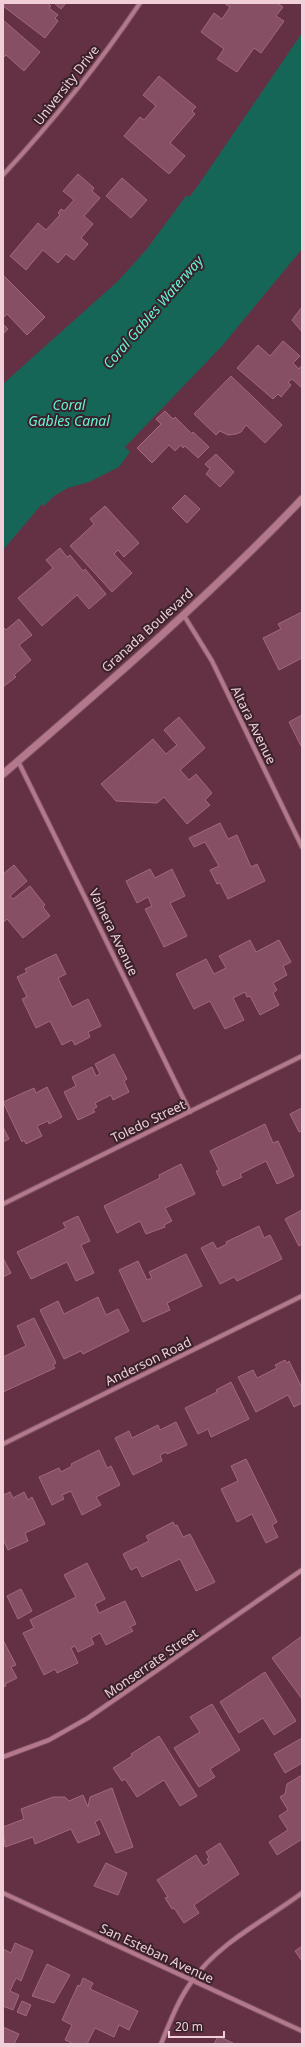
<svg xmlns="http://www.w3.org/2000/svg" width="305" height="2047" font-family="'Noto Sans',sans-serif">
<rect width="100%" height="100%" fill="#643043"/>
<polygon fill="#166658" points="302,33 302,249 222,346 125,447 130,452 119,467 89,482 68,488 54,496 44,506 42,504 3,550 3,384 118,281 146,250 186,196 189,197 197,187"/>
<g fill="#864f63" stroke="#a3687d">
<polygon points="3,3 47,3 51,6 49,8 58,15 55,18 58,21 45,38 3,6"/>
<polygon points="54,3 66,3 61,9"/>
<polygon points="224,3 277,3 283,7 276,16 284,21 261,53 254,48 237,72 217,59 224,49 201,32 214,13 222,19 230,7"/>
<polygon points="3,20 40,52 24,71 6,55 3,58"/>
<polygon points="159,76 196,107 192,111 195,114 170,143 185,156 169,174 124,136 140,117 144,120 156,106 143,95"/>
<polygon points="78,174 94,188 92,191 100,198 84,216 93,224 81,238 88,244 74,260 66,254 58,263 43,250 26,270 10,256 38,223 46,230 60,215 58,213 61,209 64,211 74,200 63,191"/>
<polygon points="122,178 147,200 131,218 106,196"/>
<polygon points="3,275 45,317 27,335 7,314 3,318"/>
<polygon points="302,307 302,332 292,320"/>
<polygon points="3,324 8,329 3,334"/>
<polygon points="283,341 300,356 293,363 299,369 302,365 302,388 292,379 288,382 291,385 281,397 278,394 273,399 237,368 258,345 270,356"/>
<polygon points="231,376 282,425 265,443 246,425 241,432 236,434 228,435 220,431 216,435 194,414"/>
<polygon points="165,411 173,419 175,417 192,434 193,432 209,447 198,458 185,446 183,448 181,445 175,451 169,445 152,463 137,448 161,424 156,419"/>
<polygon points="216,454 234,472 220,487 206,474 210,469 205,464"/>
<polygon points="185,495 200,509 187,523 172,508"/>
<polygon points="105,506 139,543 124,557 118,550 114,554 132,573 112,592 70,546 94,524 90,519"/>
<polygon points="60,548 67,557 70,555 83,571 85,569 106,594 89,609 77,595 42,626 18,598 53,568 46,560"/>
<polygon points="302,612 302,658 279,670 263,638 281,629 278,624"/>
<polygon points="19,619 32,635 19,645 31,660 14,675 16,677 3,687 3,627 6,630"/>
<polygon points="302,715 302,748 289,722"/>
<polygon points="179,717 205,748 180,770 189,780 196,774 212,793 205,800 210,805 187,824 164,797 157,803 116,801 101,784 153,739 166,754 177,745 164,730"/>
<polygon points="220,823 228,839 237,835 251,867 257,864 265,881 228,899 220,883 217,884 210,870 219,866 205,842 194,847 189,838"/>
<polygon points="14,865 27,881 10,896 13,899 30,886 45,905 43,907 50,916 23,938 7,919 3,923 3,874"/>
<polygon points="150,869 155,878 172,869 185,896 170,903 187,936 164,947 145,909 152,906 148,897 137,903 126,881"/>
<polygon points="250,940 256,952 279,940 291,962 283,966 287,975 273,983 277,990 273,993 279,1005 260,1015 250,996 247,997 245,992 233,998 244,1020 225,1029 210,1001 194,1009 176,974 206,959 214,974 226,968 219,956"/>
<polygon points="56,954 66,974 58,978 72,1007 88,999 101,1026 88,1032 90,1037 75,1045 72,1040 62,1045 50,1021 36,1028 22,999 27,997 17,977 27,972 25,969"/>
<polygon points="114,1054 127,1079 124,1081 129,1092 113,1100 111,1095 95,1103 97,1107 93,1109 95,1112 78,1120 64,1092 76,1086 72,1077 92,1067 96,1076 100,1074 95,1064"/>
<polygon points="47,1087 62,1117 49,1124 48,1121 37,1126 42,1136 26,1144 24,1140 22,1142 3,1102 34,1088 36,1093"/>
<polygon points="302,1108 302,1131 299,1132 290,1114"/>
<polygon points="265,1124 273,1143 278,1141 294,1176 277,1184 266,1161 240,1174 242,1177 223,1186 216,1171 219,1170 210,1151"/>
<polygon points="3,1127 9,1139 3,1142"/>
<polygon points="181,1164 195,1194 165,1208 172,1221 164,1225 165,1227 146,1234 140,1221 117,1233 104,1206 160,1178 159,1175"/>
<polygon points="302,1210 302,1244 299,1246 285,1219"/>
<polygon points="78,1216 90,1241 81,1245 94,1273 76,1281 67,1262 31,1279 17,1252 66,1228 63,1223"/>
<polygon points="259,1226 264,1238 270,1235 282,1259 237,1281 234,1277 220,1284 201,1248 213,1242 217,1249 227,1244 226,1242"/>
<polygon points="186,1254 202,1286 167,1303 170,1310 143,1322 119,1270 138,1261 147,1280 152,1278 149,1272"/>
<polygon points="3,1258 11,1273 3,1277"/>
<polygon points="98,1297 106,1315 118,1309 129,1331 83,1354 81,1351 64,1359 40,1310 58,1301 64,1314"/>
<polygon points="34,1318 56,1363 53,1365 55,1368 3,1392 3,1357 26,1346 17,1326"/>
<polygon points="285,1360 287,1363 289,1361 302,1388 302,1403 294,1407 288,1395 256,1412 238,1377 253,1370 257,1378 277,1368 275,1365"/>
<polygon points="231,1382 249,1419 211,1437 208,1429 198,1434 185,1408 217,1392 216,1390"/>
<polygon points="176,1422 187,1445 167,1454 166,1452 160,1455 162,1461 133,1475 115,1438 129,1431 132,1438 158,1425 160,1430"/>
<polygon points="99,1450 107,1468 111,1466 120,1485 96,1497 101,1505 82,1515 71,1491 62,1495 64,1499 52,1505 39,1477 59,1468 61,1472 72,1466 71,1464"/>
<polygon points="246,1459 277,1522 272,1525 278,1537 266,1543 252,1514 237,1522 221,1489 238,1481 231,1466"/>
<polygon points="10,1492 13,1498 24,1492 28,1500 32,1497 45,1524 25,1533 28,1541 8,1550 3,1539 3,1495"/>
<polygon points="173,1522 175,1526 177,1525 183,1537 190,1534 215,1582 196,1591 180,1559 142,1577 137,1567 131,1570 123,1554 149,1541 146,1536"/>
<polygon points="87,1563 105,1599 95,1604 99,1613 125,1601 136,1624 130,1627 133,1631 106,1645 100,1633 91,1638 94,1644 78,1652 75,1646 71,1648 78,1663 57,1673 55,1669 44,1675 23,1633 34,1628 30,1620 76,1597 64,1575"/>
<polygon points="21,1589 32,1611 18,1619 7,1596"/>
<polygon points="302,1636 302,1699 272,1658"/>
<polygon points="3,1640 16,1665 11,1667 17,1678 5,1684 6,1686 3,1687"/>
<polygon points="265,1672 296,1721 274,1735 263,1718 239,1733 220,1702"/>
<polygon points="212,1704 240,1750 210,1769 215,1777 199,1787 174,1748 200,1732 190,1717"/>
<polygon points="159,1736 197,1796 180,1806 164,1780 137,1797 125,1779 122,1781 113,1768 132,1756 131,1754"/>
<polygon points="302,1738 302,1763 285,1773 274,1754"/>
<polygon points="302,1775 302,1839 277,1855 269,1842 288,1830 279,1816 288,1810 280,1797 285,1794 287,1784"/>
<polygon points="112,1788 133,1847 116,1853 100,1819 95,1822 100,1834 78,1843 71,1829 35,1844 33,1837 5,1847 3,1827 24,1819 21,1809 53,1797 65,1797 69,1801 83,1795 88,1807 90,1797"/>
<polygon points="220,1843 239,1874 194,1905 199,1913 184,1923 174,1908 172,1909 165,1898 168,1897 157,1880 196,1855 203,1866 209,1863 207,1859 209,1857 206,1852"/>
<polygon points="106,1863 127,1873 118,1895 94,1886"/>
<polygon points="15,1943 33,1951 21,1981 16,1978 10,1991 19,1995 13,2010 3,2006 3,1949 11,1953"/>
<polygon points="302,1946 302,1961 295,1951"/>
<polygon points="47,1964 70,1975 54,2003 32,1996"/>
<polygon points="83,1978 93,1983 90,1989 138,2011 129,2030 119,2025 114,2037 95,2028 87,2044 74,2044 65,2040 72,2025 62,2020 78,1985 80,1986"/>
<polygon points="22,2001 31,2005 26,2016 17,2012"/>
<polygon points="3,2027 19,2034 14,2044 3,2044"/>
<polygon points="218,2036 233,2043 233,2044 214,2044"/>
</g>
<g fill="none" stroke-linecap="round" stroke-linejoin="round">
<g stroke="#7c5162" stroke-width="6">
<g id="minor">
<path d="M3,175C53,121 99,64 140,3"/>
<polyline points="183,614 212,661 302,847"/>
<polyline points="18,761 190,1112"/>
<polyline points="3,1204 302,1056"/>
<polyline points="3,1444 302,1296"/>
<polyline points="3,1757 49,1740 88,1718 302,1570"/>
<polyline points="3,1893 302,2031"/>
<path d="M161,2044C170,2022 178,2000 192,1981C218,1943 266,1920 302,1893"/>
</g>
</g>
<g stroke="#7c5162" stroke-width="9">
<path id="tertiary" d="M3,774C105,686 209,597 302,499"/>
</g>
<use href="#minor" stroke="#b3788c" stroke-width="4"/>
<use href="#tertiary" stroke="#b3788c" stroke-width="7"/>
</g>
<g text-anchor="middle" stroke-width="4" stroke-linejoin="round" paint-order="stroke">
<g font-size="13" fill="#f0cfd9" stroke="#39212a">
<text transform="translate(66 85) rotate(-52)" y="5">University Drive</text>
<text transform="translate(147 630) rotate(-42)" y="5">Granada Boulevard</text>
<text transform="translate(254 725) rotate(64)" y="5">Altara Avenue</text>
<text transform="translate(114 932) rotate(64)" y="5">Valnera Avenue</text>
<text transform="translate(148 1121) rotate(-26)" y="5">Toledo Street</text>
<text transform="translate(148 1361) rotate(-26)" y="5">Anderson Road</text>
<text transform="translate(151 1663) rotate(-35)" y="5">Monserrate Street</text>
<text transform="translate(157 1953) rotate(25)" y="5">San Esteban Avenue</text>
</g>
<g font-size="14" font-style="italic" fill="#67f1d5" stroke="#39212a">
<text transform="translate(153 312) rotate(-49)" y="5">Coral Gables Waterway</text>
<text x="69" y="410">Coral<tspan x="69" dy="16">Gables Canal</tspan></text>
</g>
</g>
<rect width="305" height="2047" fill="none" stroke="#f0cfd9" stroke-width="8"/>
<path d="M169 2031v6h55v-6" fill="none" stroke="#f0cfd9" stroke-width="2"/>
<text x="175" y="2031" font-size="12" fill="#f0cfd9" stroke="#39212a" stroke-width="3" paint-order="stroke">20 m</text>
</svg>
